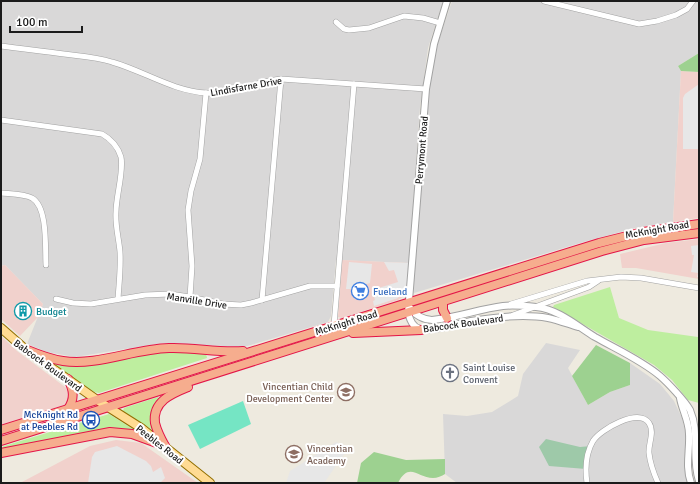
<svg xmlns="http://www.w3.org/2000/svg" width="700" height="484" font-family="Signika,sans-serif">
<rect width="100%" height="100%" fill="#eeeadf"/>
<g fill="#d9d8d8">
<polygon points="1,1 443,1 428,48 420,107 409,263 336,260 331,316 328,322 244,347 163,343 75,357 47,352 27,344 43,304 5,265 1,266"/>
<polygon points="452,1 699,1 699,53 678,66 681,71 673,222 635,228 587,241 414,293 413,288 429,88 437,46"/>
<polygon points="546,343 580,350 568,368 588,405 610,392 630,385 630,363 660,384 674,401 682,418 686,435 684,466 688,483 457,483 445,474 443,414 467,416 492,412 518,396 523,374"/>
</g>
<g fill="#f1d1cc">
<polygon points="681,71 699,72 699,218 673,222"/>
<polygon points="699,239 699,279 636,268 622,268 620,254 666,243"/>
<polygon points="342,260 409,263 406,295 398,300 342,318 338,317"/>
<polygon points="5,265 43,304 38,317 20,336 1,319 1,266"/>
<polygon points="1,336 17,351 69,390 70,397 67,404 1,425"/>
<polygon points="116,440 141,443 198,483 15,483 22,482 90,446"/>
</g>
<g fill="#beee9f">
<polygon points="610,287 619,318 648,330 698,337 699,335 699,403 688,400 672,380 654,365 553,307 554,305"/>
<polygon points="166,351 206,353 207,358 99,393 94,392 52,364 131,357"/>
<polygon points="158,397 159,399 154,431 123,411 124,408"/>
<polygon points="109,414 141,434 113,428 98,430 1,450 1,448 4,446"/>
</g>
<g fill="#9dd190">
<polygon points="699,53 699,72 681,71 678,66"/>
<polygon points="596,345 630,363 630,385 610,392 588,405 572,376"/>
<path d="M374,452L406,460L445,459V474C442,476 437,478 433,478C418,478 409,461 398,483H357L361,463Z"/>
</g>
<polygon fill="#9ec9a9" points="546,439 580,447 591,446 586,469 549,466 539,447"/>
<polygon fill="#75e5c4" points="243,401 251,424 200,449 188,425"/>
<g fill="#e7e7e7">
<polygon points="699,84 699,149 683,149 683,98 685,94"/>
<polygon points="699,245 699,277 697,277 698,273 691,272 694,255 692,255 691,246"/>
<polygon points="349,262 372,264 370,283 363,285 354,285 354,289 346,289"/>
<polygon points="384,262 409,263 406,293 399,293 398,298 374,306 373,301 375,300 372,290 398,282 394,270 389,271"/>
<polygon points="336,442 349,447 324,483 286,483 290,471"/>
<polygon points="117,446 146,461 151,466 153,472 161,467 165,478 160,483 88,483 92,457 95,452"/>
</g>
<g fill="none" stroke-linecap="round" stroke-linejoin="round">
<g stroke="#a2a2a2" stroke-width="6">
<g id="minor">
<polyline points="544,1 639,24 657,21 676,15 687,9 693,1"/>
<polyline points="336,22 344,29 349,30 369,28 404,16 423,18 440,23"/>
<path d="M1,46C22,49 43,51 64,54C80,56 97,57 112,62C144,71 172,91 207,93C232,95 256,81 281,79L426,89"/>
<path d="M1,120L102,134C111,139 118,147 121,157C124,171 116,196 116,212C115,226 119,239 120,252C121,268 119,283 118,299"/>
<path d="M1,193C10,194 24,194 32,198C48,207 45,248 46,265"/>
<polyline points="190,297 192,266 188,210 191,191 200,159 206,93"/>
<polyline points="56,299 73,303 91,304 145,295 170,294 190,297 223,304 241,305 251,303 310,286 337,286"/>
<polyline points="262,300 281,79"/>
<polyline points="511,304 587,281 621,277 641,278 699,288"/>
<polyline points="513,315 589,287 598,281"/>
<polyline points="334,325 354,84"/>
<path d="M587,483C585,469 586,453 593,441C601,429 638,408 649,423C655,432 648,444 649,453C650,463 654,474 658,483"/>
</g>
</g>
<g stroke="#a2a2a2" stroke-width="8">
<g id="tertiary">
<path d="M447,1L434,44L426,89L408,313C410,319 412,327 420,329C431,332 459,324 471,321C495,317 525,314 548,318C558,320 568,324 578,327"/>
<path d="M411,309C415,315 424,320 432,320C456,318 479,309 503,306C513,305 526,306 536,307C558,309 577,326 595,337C616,349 641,360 660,376C668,383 685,401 690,410C700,433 691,457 699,481"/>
<path d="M680,398C682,410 689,421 689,434C690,451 685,466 691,483"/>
</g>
</g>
<g stroke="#926f00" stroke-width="10">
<polyline id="primary" points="1,328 25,349 97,400 141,428 210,483"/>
</g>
<g stroke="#e31548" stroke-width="10">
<g id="trunk">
<polyline points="443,302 443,310 447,318"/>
<polyline points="353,333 421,330"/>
<path d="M25,349C37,354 49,359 63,361C98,366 133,349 169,348C194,347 218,353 243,351"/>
<path d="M68,379C74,390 75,399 68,409"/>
<polyline points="1,430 599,243 643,232 699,224"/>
<polyline points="1,441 602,251 644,240 699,233"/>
<path d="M165,446C161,439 157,431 155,423C152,401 173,393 188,387"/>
<polyline points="1,453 110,432 132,434 165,446"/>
</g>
</g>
<use href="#minor" stroke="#fff" stroke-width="5"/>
<use href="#tertiary" stroke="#fff" stroke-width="6"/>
<use href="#primary" stroke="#ffdb93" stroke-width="8"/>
<use href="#trunk" stroke="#f6ad8e" stroke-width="8"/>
</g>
<defs>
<g id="supermarket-ring" transform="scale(0.9)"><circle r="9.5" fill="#fff" stroke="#3f7fe0" stroke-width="1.5"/><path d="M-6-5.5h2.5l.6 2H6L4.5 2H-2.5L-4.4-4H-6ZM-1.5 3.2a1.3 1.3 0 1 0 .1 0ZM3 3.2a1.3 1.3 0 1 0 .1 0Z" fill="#3f7fe0"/></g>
<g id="building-ring" transform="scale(0.9)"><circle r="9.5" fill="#fff" stroke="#0f9aa8" stroke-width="1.5"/><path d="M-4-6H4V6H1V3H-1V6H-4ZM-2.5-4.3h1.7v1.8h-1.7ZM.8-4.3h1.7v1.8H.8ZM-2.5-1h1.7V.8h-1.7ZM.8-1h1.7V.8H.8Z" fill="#0f9aa8"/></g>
<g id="church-ring" transform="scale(0.9)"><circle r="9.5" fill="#fff" stroke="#6b7280" stroke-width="1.5"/><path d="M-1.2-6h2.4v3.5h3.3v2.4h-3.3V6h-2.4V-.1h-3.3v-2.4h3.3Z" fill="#6b7280"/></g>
<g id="school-ring" transform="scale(0.9)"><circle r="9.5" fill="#fff" stroke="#8d6e63" stroke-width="1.5"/><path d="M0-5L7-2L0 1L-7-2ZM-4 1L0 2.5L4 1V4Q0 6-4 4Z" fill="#8d6e63"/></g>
<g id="bus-ring" transform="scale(0.9)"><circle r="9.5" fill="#fff" stroke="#1a4fb4" stroke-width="1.5"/><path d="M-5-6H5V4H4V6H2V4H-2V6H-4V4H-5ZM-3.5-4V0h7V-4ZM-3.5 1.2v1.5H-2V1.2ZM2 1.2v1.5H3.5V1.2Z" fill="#1a4fb4"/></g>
</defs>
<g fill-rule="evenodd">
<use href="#supermarket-ring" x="360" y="291"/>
<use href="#building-ring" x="23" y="311"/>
<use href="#church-ring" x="450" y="373"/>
<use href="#school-ring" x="346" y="392"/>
<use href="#bus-ring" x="91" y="420"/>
<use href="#school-ring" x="294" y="454"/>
</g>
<g text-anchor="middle" stroke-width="4" stroke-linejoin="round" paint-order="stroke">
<g font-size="10" fill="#1b1b1b" stroke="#fff">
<text transform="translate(246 86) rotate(-10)" y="4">Lindisfarne Drive</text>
<text transform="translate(421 150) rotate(-85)" y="4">Perrymont Road</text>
<text transform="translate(657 229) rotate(-10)" y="4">McKnight Road</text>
<text transform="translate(197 300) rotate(9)" y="4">Manville Drive</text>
<text transform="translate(346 322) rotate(-17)" y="4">McKnight Road</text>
<text transform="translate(463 323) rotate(-8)" y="4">Babcock Boulevard</text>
<text transform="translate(48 365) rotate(36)" y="4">Babcock Boulevard</text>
<text transform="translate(160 444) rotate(38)" y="4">Peebles Road</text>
</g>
<g font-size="10" fill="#366cbe" stroke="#fff" text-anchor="start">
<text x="373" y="295">Fueland</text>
</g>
<g font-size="10" fill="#0d838f" stroke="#fff" text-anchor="start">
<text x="36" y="315">Budget</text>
</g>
<g font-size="10" fill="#5b616d" stroke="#fff" text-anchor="start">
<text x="463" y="371">Saint Louise<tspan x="463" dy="12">Convent</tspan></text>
</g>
<g font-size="10" fill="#785e54" stroke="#fff" text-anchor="end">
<text x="333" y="390">Vincentian Child<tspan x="333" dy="12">Development Center</tspan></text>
<text x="307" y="452" text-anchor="start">Vincentian<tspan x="307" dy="12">Academy</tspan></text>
</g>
<g font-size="10" fill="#164399" stroke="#fff" text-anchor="end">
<text x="78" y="418">McKnight Rd<tspan x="78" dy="12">at Peebles Rd</tspan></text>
</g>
</g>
<rect width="700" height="484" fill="none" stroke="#1b1b1b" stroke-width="4"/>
<path d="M10 26v6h72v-6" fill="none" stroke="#1b1b1b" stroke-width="2"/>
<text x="16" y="26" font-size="12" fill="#1b1b1b" stroke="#ffffff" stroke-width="3" paint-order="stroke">100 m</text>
</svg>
